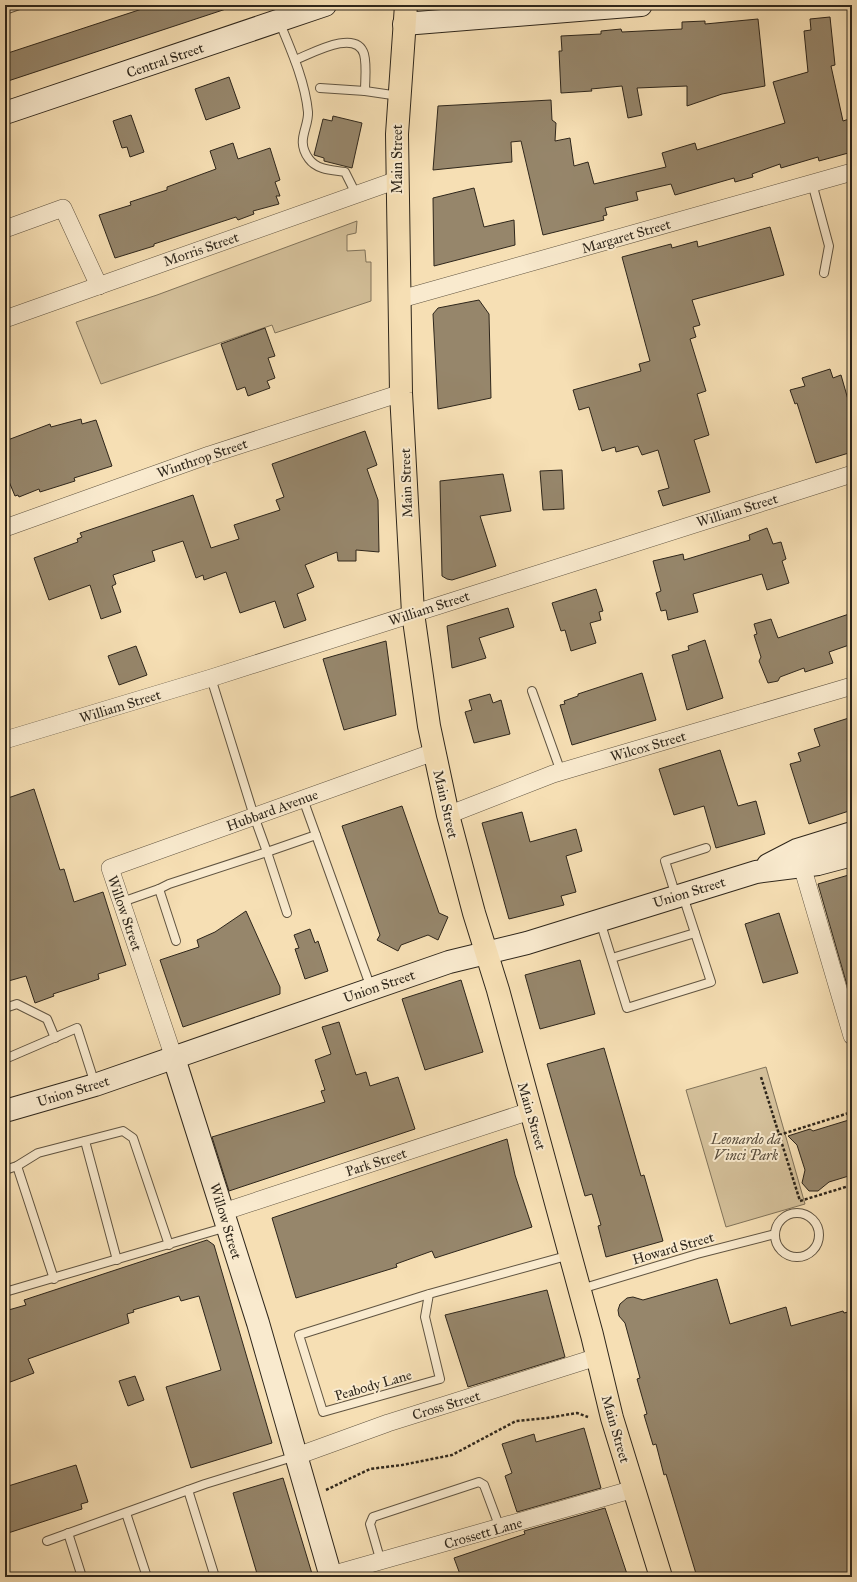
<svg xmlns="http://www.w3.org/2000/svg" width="857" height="1582" font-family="'IM FELL Great Primer',serif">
<rect width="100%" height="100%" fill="#f6dfb4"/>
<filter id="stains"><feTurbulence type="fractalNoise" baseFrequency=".005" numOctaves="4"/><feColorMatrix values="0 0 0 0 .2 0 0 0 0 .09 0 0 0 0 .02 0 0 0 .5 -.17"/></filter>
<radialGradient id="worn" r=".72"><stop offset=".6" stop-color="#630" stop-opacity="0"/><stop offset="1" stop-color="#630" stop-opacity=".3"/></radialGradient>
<g fill="#d4c09a" stroke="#81735a">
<polygon points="357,221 356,233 347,235 347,251 365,250 366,262 371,262 371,301 275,333 272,325 101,384 76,322 157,295"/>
<polygon points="766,1067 805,1204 726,1227 686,1090"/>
</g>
<g fill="#96866b" stroke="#2e261b">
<polygon points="154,5 228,5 229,8 5,82 5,54"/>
<polygon points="830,17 835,65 831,66 843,121 852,118 852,152 819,161 818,157 781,168 780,164 752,174 753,177 735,182 734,178 675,195 671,184 636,192 638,200 605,208 607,215 603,216 604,220 543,235 521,141 511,142 512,162 433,170 438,106 551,100 552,120 556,123 555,141 570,138 574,166 588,162 594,184 666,167 662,153 695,143 697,150 785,123 773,82 808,72 804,31 811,30 810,19"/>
<polygon points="758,19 765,86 722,94 687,106 687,86 637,88 642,115 628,118 622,86 591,89 592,91 561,93 559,51 562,51 561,36 601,34 601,31 621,29 622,32 682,29 682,22 705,21 705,24"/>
<polygon points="229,77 240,108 206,120 195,89"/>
<polygon points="131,115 144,152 130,157 127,147 122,148 113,121"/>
<polygon points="333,116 362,123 352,168 324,161 324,158 314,155 323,119 332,121"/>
<polygon points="233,143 238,159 270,148 280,180 275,182 280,196 276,196 279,204 253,211 254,214 238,220 236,217 154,244 154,246 115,258 99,215 131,205 130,202 167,190 167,187 216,169 210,151"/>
<polygon points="474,188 484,227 514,220 515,245 434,266 433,198"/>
<polygon points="770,227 784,275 692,300 700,325 693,327 696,337 690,339 706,391 697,394 709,435 694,440 710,492 663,506 658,491 669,488 658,450 642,455 638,446 616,452 615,447 602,451 589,407 579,410 573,390 641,371 639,364 650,361 622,257 671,244 672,248 697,241 698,247"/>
<polygon points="479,300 489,314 491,398 438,409 433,314 438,308"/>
<polygon points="265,328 275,356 268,358 275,378 267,381 270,388 248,396 245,387 237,390 221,344"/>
<polygon points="830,369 833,378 841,375 849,403 852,402 852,452 816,463 797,403 795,404 790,390 805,386 802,378"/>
<polygon points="81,419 82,424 96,420 112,466 74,478 75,481 40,492 39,489 19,497 18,495 15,496 5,472 5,441 50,424 51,427"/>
<polygon points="365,431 377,465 367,469 378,500 379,552 356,550 356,561 338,561 337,552 305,565 314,587 297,594 306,620 284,628 275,601 240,613 226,572 204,580 203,575 196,578 183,541 152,551 155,561 113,575 116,584 112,586 121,612 101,619 90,585 49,600 34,558 78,542 77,539 82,537 80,533 193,495 211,548 239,539 234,525 280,510 276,500 284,497 272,464"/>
<polygon points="562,470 564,509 543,510 540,471"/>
<polygon points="503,474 511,511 480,516 496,566 452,580 447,579 442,576 440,481"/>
<polygon points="767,528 773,544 781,542 786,559 782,561 789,583 767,590 762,574 693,594 698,612 668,620 666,610 661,611 656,593 661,591 653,561 683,554 684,560 750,540 749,535"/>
<polygon points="596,589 603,611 599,612 601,620 590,623 596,643 571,651 565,630 561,631 552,603"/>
<polygon points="508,608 514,627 479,638 486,658 452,668 447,626"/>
<polygon points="852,613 852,644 829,652 833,663 805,672 804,668 780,677 778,681 768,683 759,661 761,657 754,635 757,634 754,624 771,619 778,638"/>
<polygon points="705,640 723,698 687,710 672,655 689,650 688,646"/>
<polygon points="386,641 396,715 344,730 323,659"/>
<polygon points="136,646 147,675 119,685 108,656"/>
<polygon points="642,673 656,720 572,745 560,705 565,704 564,701 578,696 578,694"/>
<polygon points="490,694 493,703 501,700 510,734 474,743 465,712 472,710 469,700"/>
<polygon points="852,717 852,810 809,824 790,764 801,761 798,753 820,746 814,729"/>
<polygon points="720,750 738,806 756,801 765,834 716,848 704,806 674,815 659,769"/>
<polygon points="34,789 60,870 64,869 74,902 103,892 126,965 98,974 99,979 53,994 54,996 35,1003 26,976 5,982 5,799"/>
<polygon points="402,806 439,913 448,917 438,940 428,935 401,945 398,951 377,940 380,935 342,826"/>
<polygon points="522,812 530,842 576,829 582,851 566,856 576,892 561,896 564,905 509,919 482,823"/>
<polygon points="852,874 852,992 849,992 818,884"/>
<polygon points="246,911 280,987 280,994 183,1027 160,960 199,947 197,940 215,932"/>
<polygon points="779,913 798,973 763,983 745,924"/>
<polygon points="310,929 315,943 318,941 328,971 305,979 295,949 299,948 294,935"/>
<polygon points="580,960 595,1014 540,1029 525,975"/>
<polygon points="461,980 483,1052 425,1070 402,999"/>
<polygon points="339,1022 356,1075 366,1072 370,1086 398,1077 415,1129 229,1191 212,1137 325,1102 321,1091 325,1090 315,1060 331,1054 322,1027"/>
<polygon points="604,1048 641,1176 644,1175 663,1241 606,1257 598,1226 601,1225 592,1194 585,1196 547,1064"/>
<polygon points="852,1119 852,1175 829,1182 818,1191 809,1191 802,1183 805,1170 797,1145 788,1136 810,1129 813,1131"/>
<polygon points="507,1139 515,1175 532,1227 435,1258 432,1251 396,1264 397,1267 296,1298 272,1218"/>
<polygon points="207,1240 214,1245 272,1443 191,1468 166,1387 221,1370 199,1296 181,1301 179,1296 133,1310 134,1312 127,1314 129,1323 28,1359 34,1373 5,1384 5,1311 26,1305 24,1300"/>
<polygon points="717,1279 730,1324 786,1307 791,1326 843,1311 844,1313 852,1311 852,1577 697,1577 666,1474 664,1475 656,1444 653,1445 644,1415 647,1414 637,1379 640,1378 625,1323 619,1316 618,1310 620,1304 627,1298 633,1297 643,1300"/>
<polygon points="547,1290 565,1357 468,1387 445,1315"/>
<polygon points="135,1376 144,1400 128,1406 119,1381"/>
<polygon points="584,1428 601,1488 517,1512 505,1476 512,1473 502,1444 534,1434 536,1442"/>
<polygon points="76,1465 88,1502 81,1504 82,1509 5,1534 5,1487"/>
<polygon points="283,1478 313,1577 258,1577 233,1493"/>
<polygon points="605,1508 628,1577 461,1577 454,1558 525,1534 524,1531"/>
</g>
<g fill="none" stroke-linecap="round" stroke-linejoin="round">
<g stroke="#605441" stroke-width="10">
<g id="lane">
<polyline points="5,10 19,5"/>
<path d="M279,21C291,50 305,81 308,112C309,128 295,140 309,159C317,170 332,170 345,172L356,194"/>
<path d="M295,60C311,54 356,28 364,54C367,65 365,80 365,91"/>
<polyline points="320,88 365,91 399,96"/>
<polyline points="812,183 829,246 824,273"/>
<polyline points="532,691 561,772"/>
<polyline points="303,799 371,988"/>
<polyline points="159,889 176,941"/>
<polyline points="676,896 665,861 706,848"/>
<polyline points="122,902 159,889 169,884 267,852 254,816 211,678"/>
<polyline points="287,913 267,852 316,835"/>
<polyline points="600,921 627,1008 711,982 683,896"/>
<polyline points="612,958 695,933"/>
<polyline points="5,1008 17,1004 47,1019 55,1038"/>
<polyline points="5,1059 77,1028 95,1084"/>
<polyline points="85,1141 117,1260"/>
<polyline points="17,1166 54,1279"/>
<polyline points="5,1170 17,1166 38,1153 123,1131 133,1138 169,1245"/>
<circle cx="797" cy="1235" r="22"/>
<polyline points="581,1289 697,1254 775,1234"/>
<polyline points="5,1292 227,1227"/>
<polyline points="429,1294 425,1317 440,1379 323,1412 299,1335 429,1294 570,1255"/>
<polyline points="188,1490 215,1577"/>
<polyline points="126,1513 147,1577"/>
<polyline points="68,1533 82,1577"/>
<polyline points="47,1541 205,1484 296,1456"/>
<polyline points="381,1562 370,1524 373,1517 479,1482 484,1485 500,1528"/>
</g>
</g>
<g stroke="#605441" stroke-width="18">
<g id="street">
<polyline points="5,229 63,208 99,286"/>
<polyline points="401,299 852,172"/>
<polyline points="5,319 397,180"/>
<polyline points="5,528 209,455 401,393"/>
<polyline points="5,740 211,678 852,474"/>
<polyline points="448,815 553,774 852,686"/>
<polyline points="802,866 852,1036"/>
<polyline points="174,1058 110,868 434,752"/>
<polyline points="223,1212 530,1111"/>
<polyline points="297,1456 388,1423 597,1357"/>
<polyline points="331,1575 634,1489"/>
</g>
</g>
<g stroke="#2e261b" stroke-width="24">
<g id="secondary">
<polyline points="404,24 641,5"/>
<polyline points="5,113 325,5"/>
<polyline points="768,865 797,850 852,833"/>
<polyline points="174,1058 258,1323 331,1577"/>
<polyline points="5,1111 95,1085 449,962 527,943 756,872 818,864 852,855"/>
</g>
</g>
<g stroke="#2e261b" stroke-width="24">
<polyline id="primary" points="406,5 397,134 401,393 413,613 429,726 448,815 474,913 498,990 592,1335 612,1418 661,1577"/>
</g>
<g stroke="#2e261b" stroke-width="2.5" stroke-dasharray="3 2" stroke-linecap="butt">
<polyline points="761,1077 800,1201 852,1185"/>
<polyline points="779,1135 852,1112"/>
<polyline points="326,1490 370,1469 402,1465 452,1455 516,1421 547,1418 577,1413 588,1417"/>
</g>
<use href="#lane" stroke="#f9eace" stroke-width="8"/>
<use href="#street" stroke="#f9eace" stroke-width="17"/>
<use href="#secondary" stroke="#f9eace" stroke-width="22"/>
<use href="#primary" stroke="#f6dfb4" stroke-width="22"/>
</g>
<g text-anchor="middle" stroke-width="4" stroke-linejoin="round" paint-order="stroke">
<g font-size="14" fill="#2e261b" stroke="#f9eace">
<text transform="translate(165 60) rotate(-19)" y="5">Central Street</text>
<text transform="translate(397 159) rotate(-90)" y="5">Main Street</text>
<text transform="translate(626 236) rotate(-16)" y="5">Margaret Street</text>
<text transform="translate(201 249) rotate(-19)" y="5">Morris Street</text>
<text transform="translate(202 458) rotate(-19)" y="5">Winthrop Street</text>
<text transform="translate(406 483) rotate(-92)" y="5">Main Street</text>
<text transform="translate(737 510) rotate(-17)" y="5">William Street</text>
<text transform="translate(429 608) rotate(-18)" y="5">William Street</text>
<text transform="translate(120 706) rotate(-17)" y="5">William Street</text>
<text transform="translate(648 746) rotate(-16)" y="5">Wilcox Street</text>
<text transform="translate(446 804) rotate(77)" y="5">Main Street</text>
<text transform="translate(272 810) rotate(-20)" y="5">Hubbard Avenue</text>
<text transform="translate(689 892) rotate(-17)" y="5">Union Street</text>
<text transform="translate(125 913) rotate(71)" y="5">Willow Street</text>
<text transform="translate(379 986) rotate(-19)" y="5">Union Street</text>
<text transform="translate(73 1091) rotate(-17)" y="5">Union Street</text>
<text transform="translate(532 1116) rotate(74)" y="5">Main Street</text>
<text transform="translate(376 1162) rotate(-18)" y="5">Park Street</text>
<text transform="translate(226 1221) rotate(73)" y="5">Willow Street</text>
<text transform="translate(673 1248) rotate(-16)" y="5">Howard Street</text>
<text transform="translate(373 1385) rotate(-16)" y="5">Peabody Lane</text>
<text transform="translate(446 1405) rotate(-17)" y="5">Cross Street</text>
<text transform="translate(616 1429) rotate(74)" y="5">Main Street</text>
<text transform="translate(483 1533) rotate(-16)" y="5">Crossett Lane</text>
</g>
<g font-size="14" font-style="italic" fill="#584c3b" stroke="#f9eace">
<text x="746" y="1144">Leonardo da<tspan x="746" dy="16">Vinci Park</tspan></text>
</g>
</g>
<rect width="857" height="1582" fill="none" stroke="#f6dfb4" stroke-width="20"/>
<rect x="6" y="6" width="845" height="1570" fill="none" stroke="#2e261b" stroke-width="2"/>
<rect x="10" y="10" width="837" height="1562" fill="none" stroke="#2e261b"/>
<rect width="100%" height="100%" filter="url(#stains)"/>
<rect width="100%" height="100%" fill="url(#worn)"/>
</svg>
